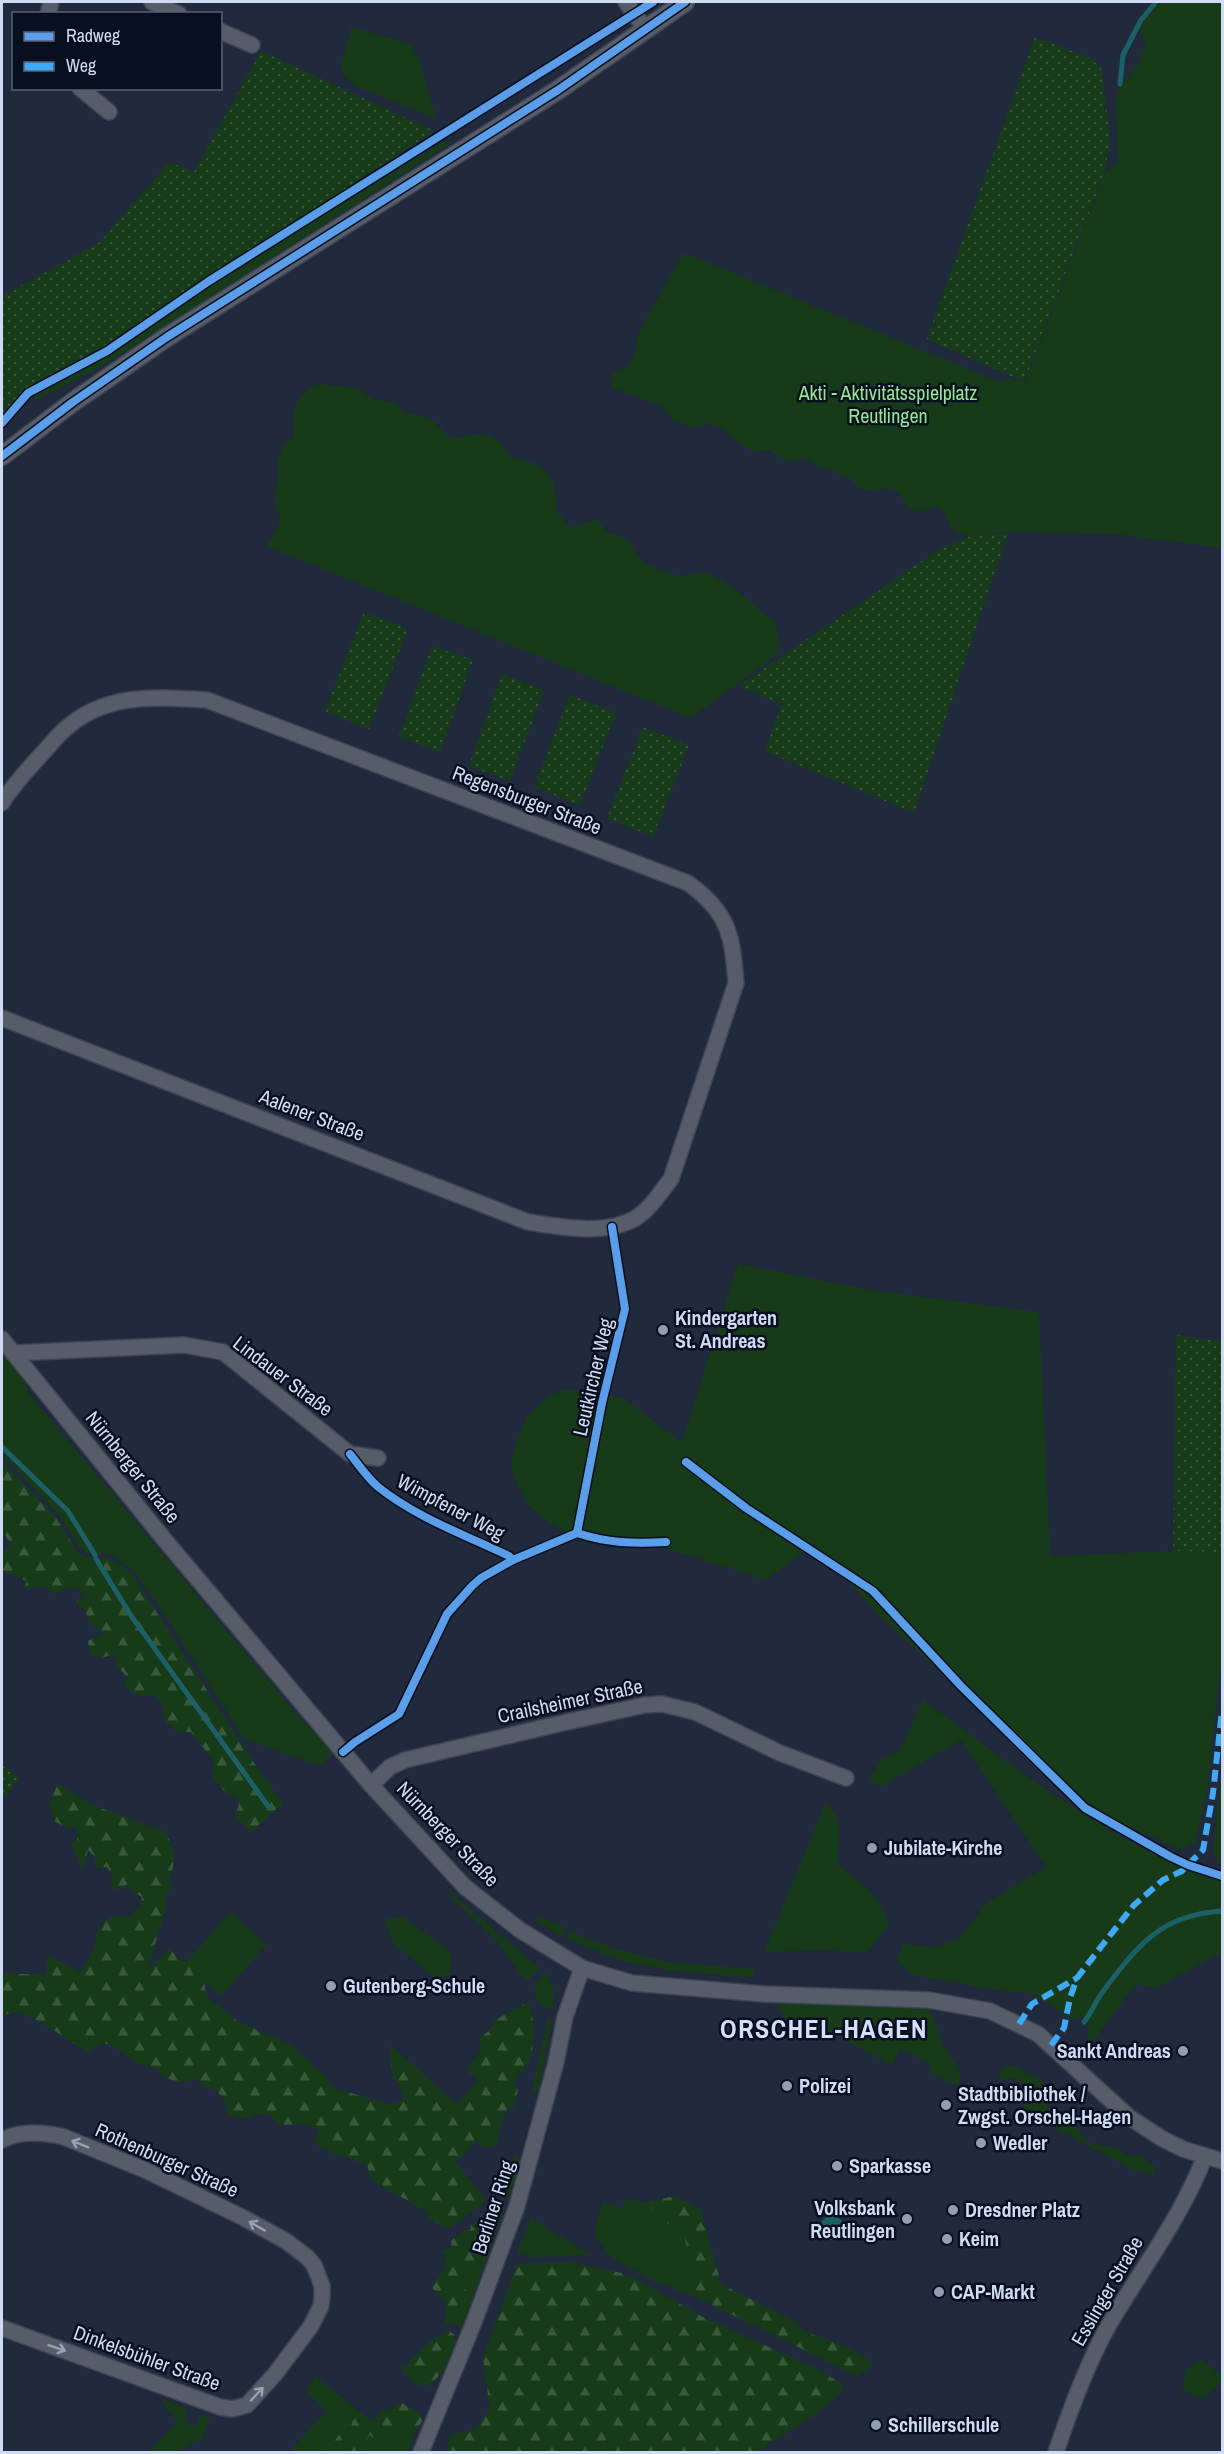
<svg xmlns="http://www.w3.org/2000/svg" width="1224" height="2454" font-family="'Archivo Narrow',sans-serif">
<defs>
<pattern id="forest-firs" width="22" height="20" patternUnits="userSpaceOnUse" patternTransform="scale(1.5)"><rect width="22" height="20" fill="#173b19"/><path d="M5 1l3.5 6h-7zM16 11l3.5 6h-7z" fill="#38573b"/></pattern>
<pattern id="garden-dots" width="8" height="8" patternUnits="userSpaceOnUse" patternTransform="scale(1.5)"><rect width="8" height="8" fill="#173b19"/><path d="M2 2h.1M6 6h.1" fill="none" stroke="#38573b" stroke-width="1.8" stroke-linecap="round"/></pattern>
<pattern id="water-ripples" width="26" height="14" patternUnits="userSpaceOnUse" patternTransform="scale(1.5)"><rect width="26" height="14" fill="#1c6067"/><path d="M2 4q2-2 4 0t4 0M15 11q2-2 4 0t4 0" fill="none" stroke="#3c767d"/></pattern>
</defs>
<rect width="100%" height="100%" fill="#212a3d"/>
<g fill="#173b19">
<path d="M1158,2H1222V548L1115,534L1009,532L967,536L954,532L945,514L936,506L920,513L908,508L898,491L887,488L865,491L856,485L848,477L819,467L803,457L789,462L769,450L756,452L743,447L723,429L708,423L695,428L674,421L662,406L611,387L612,373L628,367L635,354L637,338L646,319L684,253L1000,382L1008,378L1025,383L1106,172L1118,164L1116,95L1127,77L1136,68L1146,46C1135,26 1145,17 1158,2Z"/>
<polygon points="351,27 411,44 420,61 436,119 356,86 344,76 341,69"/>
<polygon points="443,142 453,142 104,365 33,402 37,393 106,356 212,284"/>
<path d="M318,384L358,388L374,400L394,402L405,412L429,418L449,436L458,439C483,428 498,435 511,458C544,462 558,475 556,510L570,528L598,519L608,534C636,535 631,555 646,563C654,568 671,575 680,576C688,577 696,572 703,573C731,579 753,607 775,622L780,643L775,656L691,718L266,546L279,526L280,516L275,506V493L279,473L277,463L283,446L294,437C292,411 293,397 318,384Z"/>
<polygon points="738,1264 877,1291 1039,1312 1050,1556 1173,1551 1222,1552 1222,1655 1207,1792 1195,1843 1182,1850 1085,1807 877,1613 814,1544 766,1580 662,1547 582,1542 549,1522 528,1505 518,1487 511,1465 516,1443 528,1416 547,1397 562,1390 587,1390 625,1399 682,1443"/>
<polygon points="2,1352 26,1383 29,1394 303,1722 317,1731 335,1752 320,1766 244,1739 163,1612 135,1573 113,1555 87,1553 78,1546 59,1515 2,1455"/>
<path d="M923,1700C1011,1763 1117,1852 1222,1879V1955L1215,1956L1156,1988L1136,1984L1091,2044L1087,2039L1089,2024L1082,2017L1073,2020L1032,1993L1002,1991L912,1975L897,1959L904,1944L933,1947L959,1939L987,1903L1046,1867L961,1740L880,1787L869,1779L881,1760L900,1751Z"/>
<polygon points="1222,1764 1222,1865 1219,1864 1213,1852"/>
<path d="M826,1802L836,1815L839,1830L838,1865C864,1885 877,1892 889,1924L867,1953L822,1950L764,1952Z"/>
<polygon points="450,1892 540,1968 529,1980 525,1980 496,1940 448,1894"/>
<polygon points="230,1912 267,1944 221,1996 185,1964"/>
<polygon points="540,1916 565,1928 562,1936 536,1922"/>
<polygon points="403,1917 451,1952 451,1974 436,1979 392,1942 385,1919"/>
<polygon points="570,1931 612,1948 668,1962 754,1969 753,1978 667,1970 623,1961 567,1939"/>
<path d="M546,1973L553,1988L554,2010L541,2005C531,1990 533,1985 546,1973Z"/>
<polygon points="771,1996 927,2003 944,2047 960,2070 959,2087 928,2071 931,2064 900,2049 892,2065 818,2026 814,2034 785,2018"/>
<polygon points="548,2018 552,2019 539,2090 531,2095"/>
<path d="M1013,2066L1040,2079L1045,2085L1048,2111C1056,2115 1063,2112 1070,2118C1079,2126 1080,2138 1091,2143C1104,2148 1116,2143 1126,2156L1139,2155L1155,2166L1153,2175L1134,2170L1051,2126H1038L1022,2110L1029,2095C1019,2080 1020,2075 1001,2081L999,2077L1002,2067Z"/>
<polygon points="516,2153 520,2161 509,2199 504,2196"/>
<polygon points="625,2199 647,2202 661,2221 683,2230 698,2298 650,2279 611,2257 594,2235 603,2202 622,2209"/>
<polygon points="500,2207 505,2207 472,2300 460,2279 470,2271 475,2257 470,2253 487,2242 481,2228 471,2225"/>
<polygon points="531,2218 591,2255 531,2257 517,2253"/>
<polygon points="1201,2359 1222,2377 1222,2380 1205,2398 1183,2391 1186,2371"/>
<polygon points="315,2376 373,2422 342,2430 327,2452 294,2452 291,2450 327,2411 306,2391"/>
<polygon points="163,2399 188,2409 184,2421 196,2426 201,2414 210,2417 201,2441 197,2440 180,2452 148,2452 178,2422 162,2403"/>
<polygon points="389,2431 403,2432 413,2436 409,2452 365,2452 364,2446 369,2435"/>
</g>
<g fill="url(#forest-firs)">
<polygon points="2,1461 56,1518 76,1550 85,1557 111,1559 123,1566 133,1576 258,1769 283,1803 251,1832 235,1816 240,1801 225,1792 212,1776 214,1761 191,1732 176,1732 163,1718 163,1705 155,1695 139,1696 124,1687 127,1677 116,1665 115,1654 102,1658 90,1654 88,1641 104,1633 88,1621 86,1612 75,1602 85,1594 71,1587 53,1594 44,1586 24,1588 27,1581 2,1571 2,1553 11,1545 5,1535 2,1535"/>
<path d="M57,1783L88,1803L165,1832C174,1847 178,1863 168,1879L173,1885L165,1896L167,1903L152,1954L149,1970L169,1948L203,1980L208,1998L239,2022L291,2045L326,2077L331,2087L391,2105L405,2099L392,2073L390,2045L457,2104L478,2080L466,2069L481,2052L480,2038L490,2030L495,2020L528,2002C538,2030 537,2059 514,2082L518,2089L514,2107L506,2110L501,2123L497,2143L491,2148L480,2146L476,2139L466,2153L455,2161L486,2200L452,2227L444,2226L429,2219L427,2211L372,2181L367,2165L326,2150L314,2143L320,2130L302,2124L279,2125L270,2115L258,2113L248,2119L228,2116L225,2100L215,2089L206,2088L196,2079L180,2082L165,2078L157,2069L136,2063L111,2044H102L88,2052L39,2021L18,2012L2,2015V1973L46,1975L48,1955L80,1972C91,1959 97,1944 98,1927L112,1916L129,1917L140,1907L142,1897L134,1893L127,1884L121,1890L112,1888L113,1877L107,1867L96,1868L95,1857L88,1850L83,1870L70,1842H77V1827L67,1828L54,1821L50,1805Z"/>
<path d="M675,2196L701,2210L721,2284L796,2322C806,2336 822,2336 837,2343C850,2348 864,2355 874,2365L857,2376L698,2298L683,2230L661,2221L647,2202Z"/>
<polygon points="471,2225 489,2234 487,2242 470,2253 476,2258 473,2269 460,2279 472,2300 463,2326 445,2324 446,2301 432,2288 445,2266 445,2253 440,2251 452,2248 451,2241 462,2231 470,2230"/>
<polygon points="567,2262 622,2273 640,2281 703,2317 817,2369 842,2384 841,2394 813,2416 757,2452 447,2452 450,2435 475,2430 490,2410 483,2358 517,2264"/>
<path d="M449,2331L454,2334L455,2339L460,2343L452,2350L455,2359L445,2362V2371C439,2375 434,2382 429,2384C418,2390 406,2377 401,2368L411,2363L410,2357L411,2360L428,2343Z"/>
<polygon points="400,2402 419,2413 422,2421 413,2436 403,2432 395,2436 389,2431 383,2443 369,2435 364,2446 365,2452 327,2452 342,2430 351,2429 352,2422 358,2414 373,2422 382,2410 393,2409"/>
</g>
<g fill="url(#garden-dots)">
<polygon points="1035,37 1090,58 1101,68 1110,136 1105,172 1024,382 927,339"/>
<polygon points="261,51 434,131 107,344 27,388 2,417 2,296 99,243 169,162 194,172"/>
<polygon points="1008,533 914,813 765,751 782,704 739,686 935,552 967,537"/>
<polygon points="364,612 408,629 369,729 325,711"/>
<polygon points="432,646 473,660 440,752 399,737"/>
<polygon points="502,674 544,690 510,781 469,766"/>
<polygon points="570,695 616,713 580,805 534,787"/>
<polygon points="643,727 689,745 653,837 607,818"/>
<polygon points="1176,1335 1222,1342 1222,1552 1173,1551"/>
<polygon points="2,1765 19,1778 2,1801"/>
</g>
<circle fill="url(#water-ripples)" cx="832" cy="2228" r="12"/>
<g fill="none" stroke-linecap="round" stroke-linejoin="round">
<g stroke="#1c6067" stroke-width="5">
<polyline points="1120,84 1123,55 1141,20 1156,2"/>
<polyline points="2,1447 68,1511 95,1555"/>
<polyline points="96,1559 132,1617 268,1806"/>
<path d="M1084,2022C1092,2012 1096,2000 1104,1990C1139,1944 1161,1915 1222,1911"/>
</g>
<g stroke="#3c4454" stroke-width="18">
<g id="minor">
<polyline points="152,2 179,14"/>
<polyline points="626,2 646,30"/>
<polyline points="48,14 51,2"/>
<polyline points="220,31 252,45"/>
<polyline points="80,88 109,112"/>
<path d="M2,803C12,786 26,772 39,757C48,748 55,738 64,730C105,692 156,697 207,700L688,883C729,913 732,934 736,983L671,1179C660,1193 651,1208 636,1218C605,1236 562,1227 528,1222L2,1018"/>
<polyline points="2,1339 164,1539 371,1785 465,1887 520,1930 582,1968 632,1983 764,1994 929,2000 990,2011 1038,2034 1129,2117 1161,2138 1183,2149 1222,2161"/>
<polyline points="13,1353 184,1345 223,1352 350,1454 378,1458"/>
<polyline points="371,1785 390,1767 405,1760 567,1722 645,1705 662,1704 695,1712 780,1753 846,1778"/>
<path d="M2,2140C21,2130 43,2132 64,2137L145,2170L244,2218L286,2241L307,2257L314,2265L322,2286V2297L321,2306L311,2326L275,2374L247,2405L232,2409L220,2407L2,2328"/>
<polyline points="421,2452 474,2322 517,2206 556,2062 565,2017 582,1968"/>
<path d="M1056,2452C1070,2410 1085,2369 1106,2330C1139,2272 1181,2219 1205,2156"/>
</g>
</g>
<g stroke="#3c4454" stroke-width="21">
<polyline id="tertiary" points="2,456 73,402 167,337 558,90 685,2"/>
</g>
<use href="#minor" stroke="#565c68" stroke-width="15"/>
<use href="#tertiary" stroke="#565c68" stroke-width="18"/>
<g stroke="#3fa9f5" stroke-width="6" stroke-dasharray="12 6" stroke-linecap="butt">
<polyline points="1019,2024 1032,2004 1077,1978"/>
<polyline points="1051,2045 1064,2028 1070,1998 1077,1978 1104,1943 1134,1905 1163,1880 1182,1871 1203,1850 1213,1793 1222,1710"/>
</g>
<g stroke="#081020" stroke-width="11">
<g id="cycleway">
<polyline points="2,423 28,393 107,351 209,281 653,2"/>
<polyline points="2,456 73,402 167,337 558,90 685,2"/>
<path d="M350,1454C358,1464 367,1477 377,1486C415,1517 465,1535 509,1556L513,1560"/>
<polyline points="686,1462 746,1508 873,1591 961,1686 1085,1808 1171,1857 1188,1865 1222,1876"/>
<polyline points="577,1533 602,1403 625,1309 612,1227"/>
<path d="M343,1752L355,1742L399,1714L447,1614L472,1586L481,1578L513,1560L577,1533C607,1543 634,1544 666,1542"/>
</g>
</g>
<use href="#cycleway" stroke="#5a9eea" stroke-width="8"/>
</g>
<defs><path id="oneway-shaft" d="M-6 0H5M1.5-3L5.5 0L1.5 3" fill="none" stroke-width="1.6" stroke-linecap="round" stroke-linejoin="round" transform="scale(1.5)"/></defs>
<g stroke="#98a2b4">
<use href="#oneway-shaft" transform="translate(80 2144) rotate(-158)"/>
<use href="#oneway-shaft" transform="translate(257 2226) rotate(-150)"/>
<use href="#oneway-shaft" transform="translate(57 2348) rotate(19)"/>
<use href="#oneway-shaft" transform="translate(257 2394) rotate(-47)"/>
</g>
<g fill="#919db3" stroke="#081020" stroke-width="2">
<circle cx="663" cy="1330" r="6"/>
<circle cx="872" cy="1848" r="6"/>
<circle cx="331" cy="1986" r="6"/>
<circle cx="1183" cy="2051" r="6"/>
<circle cx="787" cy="2086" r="6"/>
<circle cx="946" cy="2105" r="6"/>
<circle cx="981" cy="2143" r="6"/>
<circle cx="837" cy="2166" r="6"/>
<circle cx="953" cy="2210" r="6"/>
<circle cx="907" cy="2219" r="6"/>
<circle cx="947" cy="2239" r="6"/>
<circle cx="939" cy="2292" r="6"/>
<circle cx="876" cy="2425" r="6"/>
</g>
<g text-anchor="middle" stroke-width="5" stroke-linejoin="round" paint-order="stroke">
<g font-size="20" fill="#93e78e" stroke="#081020">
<text x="888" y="400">Akti - Aktivitätsspielplatz<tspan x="888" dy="23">Reutlingen</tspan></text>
</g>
<g font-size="20" fill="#cedbf3" stroke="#081020">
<text transform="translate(527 800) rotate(21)" y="7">Regensburger Straße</text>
<text transform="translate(312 1115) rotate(21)" y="7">Aalener Straße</text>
<text transform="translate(283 1376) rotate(37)" y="7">Lindauer Straße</text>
<text transform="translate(593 1377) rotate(-77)" y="7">Leutkircher Weg</text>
<text transform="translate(133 1467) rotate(51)" y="7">Nürnberger Straße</text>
<text transform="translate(451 1507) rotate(28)" y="7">Wimpfener Weg</text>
<text transform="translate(570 1701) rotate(-12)" y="7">Crailsheimer Straße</text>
<text transform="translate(448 1834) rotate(46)" y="7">Nürnberger Straße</text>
<text transform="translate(167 2160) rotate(24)" y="7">Rothenburger Straße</text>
<text transform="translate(493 2207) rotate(-72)" y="7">Berliner Ring</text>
<text transform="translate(1107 2291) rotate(-60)" y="7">Esslinger Straße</text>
<text transform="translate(147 2358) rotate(20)" y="7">Dinkelsbühler Straße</text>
</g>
<g font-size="20" font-weight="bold" fill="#cedbf3" stroke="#081020" text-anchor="start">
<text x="675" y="1325">Kindergarten<tspan x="675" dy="23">St. Andreas</tspan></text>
<text x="884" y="1855">Jubilate-Kirche</text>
<text x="343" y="1993">Gutenberg-Schule</text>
<text x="1171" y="2058" text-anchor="end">Sankt Andreas</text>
<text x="799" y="2093">Polizei</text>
<text x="958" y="2101">Stadtbibliothek /<tspan x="958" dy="23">Zwgst. Orschel-Hagen</tspan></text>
<text x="993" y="2150">Wedler</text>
<text x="849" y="2173">Sparkasse</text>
<text x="895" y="2215" text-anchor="end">Volksbank<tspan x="895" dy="23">Reutlingen</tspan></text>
<text x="965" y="2217">Dresdner Platz</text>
<text x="959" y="2246">Keim</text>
<text x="951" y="2299">CAP-Markt</text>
<text x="888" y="2432">Schillerschule</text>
</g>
<g font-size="26" font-weight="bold" letter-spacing="1.5" fill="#d1e0fd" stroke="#081020">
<text x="824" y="2038">ORSCHEL-HAGEN</text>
</g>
</g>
<rect width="1224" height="2454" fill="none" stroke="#cedbf3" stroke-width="6"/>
<rect x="12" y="12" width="210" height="78" fill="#081020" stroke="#576174" stroke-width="1.5"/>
<rect x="24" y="32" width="30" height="9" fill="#5a9eea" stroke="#576174" stroke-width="1.5"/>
<text x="66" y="42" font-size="18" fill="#cedbf3">Radweg</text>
<rect x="24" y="62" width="30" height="9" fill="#3fa9f5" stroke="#576174" stroke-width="1.5"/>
<text x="66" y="72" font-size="18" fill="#cedbf3">Weg</text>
</svg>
